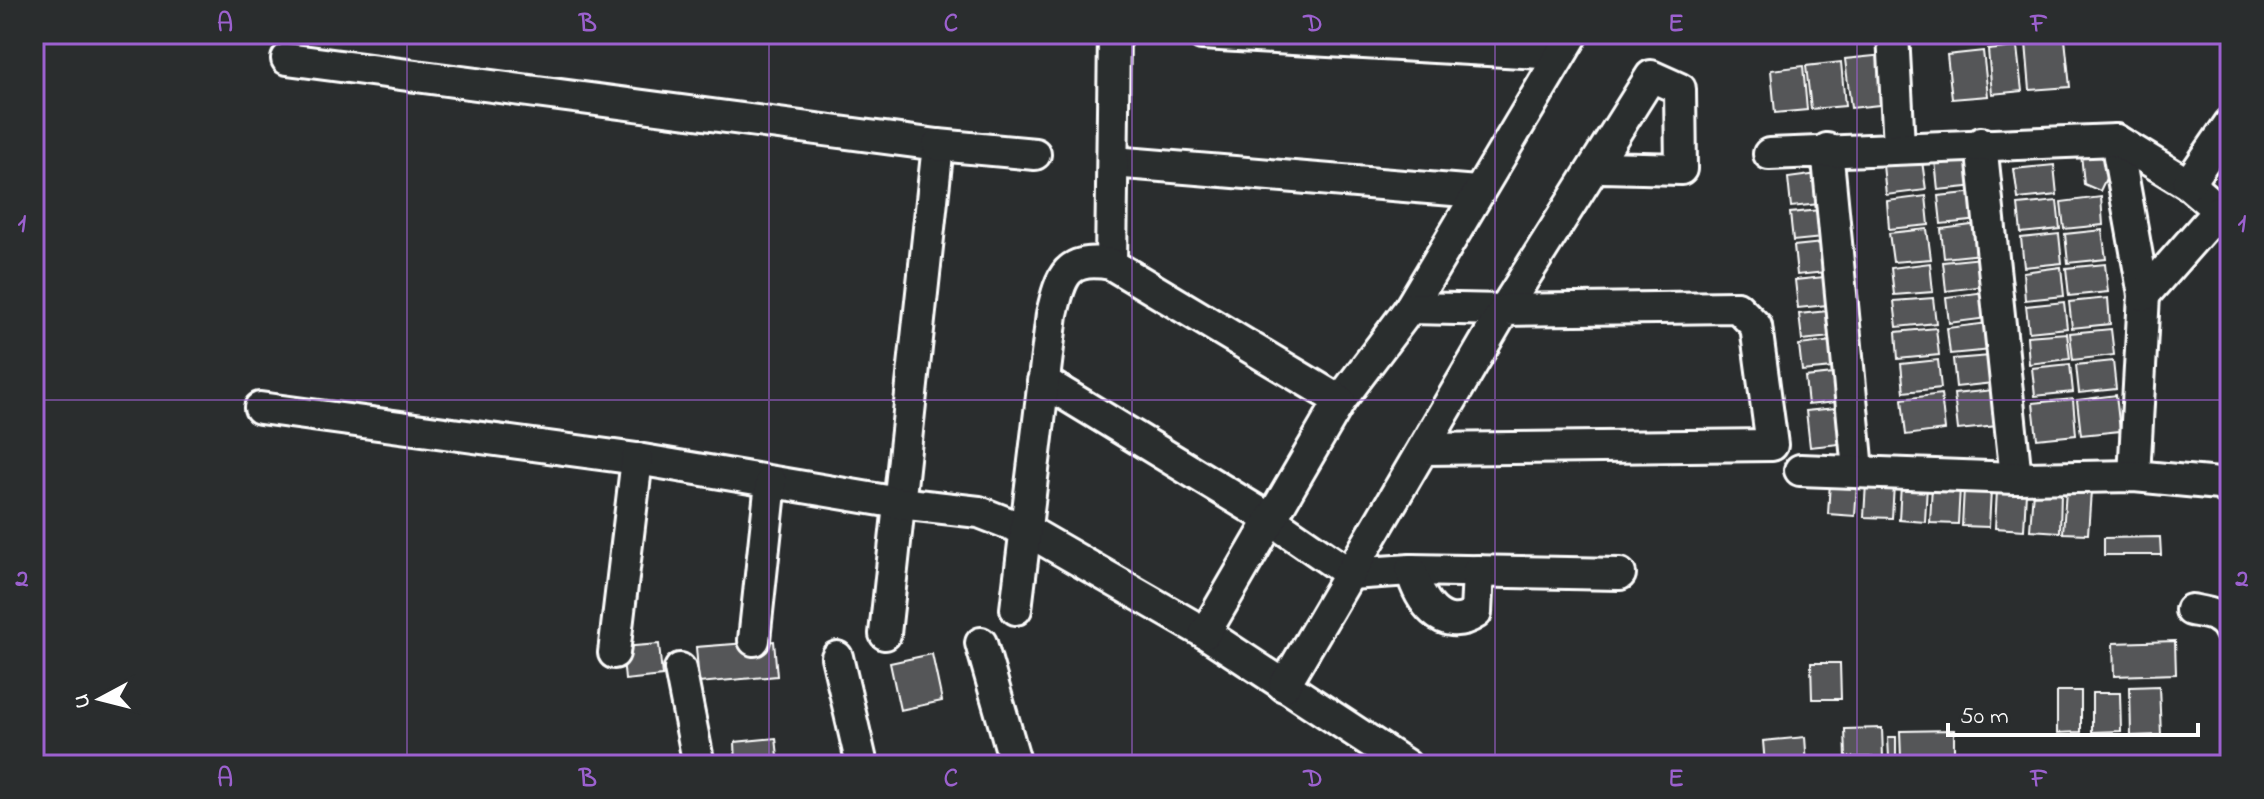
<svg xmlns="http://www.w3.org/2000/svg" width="2264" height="799" font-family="'Indie Flower',sans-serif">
<rect width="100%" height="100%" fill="#2a2d2e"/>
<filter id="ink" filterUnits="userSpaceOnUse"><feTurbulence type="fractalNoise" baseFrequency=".0125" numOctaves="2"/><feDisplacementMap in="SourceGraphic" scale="16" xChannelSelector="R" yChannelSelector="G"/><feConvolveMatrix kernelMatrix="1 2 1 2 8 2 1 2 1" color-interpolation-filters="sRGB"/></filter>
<g filter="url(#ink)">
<g fill="#555758" stroke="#fff" stroke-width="2">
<polygon points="2065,39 2070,87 2030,90 2026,43"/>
<polygon points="2017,47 2022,91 1992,94 1988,50"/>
<polygon points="1983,51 1988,96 1952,99 1947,55"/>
<polygon points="1884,55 1889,104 1851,108 1845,59"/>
<polygon points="1841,62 1845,106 1811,109 1806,66"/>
<polygon points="1803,66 1807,110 1775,113 1771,70"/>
<polygon points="2119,151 2100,191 2084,184 2081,154"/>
<polygon points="1974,156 1977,186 1938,190 1935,160"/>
<polygon points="1922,161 1926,190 1886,195 1883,165"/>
<polygon points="2054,165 2057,195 2018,199 2014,169"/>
<polygon points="1826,173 1829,203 1791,207 1788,178"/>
<polygon points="1978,192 1980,220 1941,224 1938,196"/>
<polygon points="1926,196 1929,225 1889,229 1887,201"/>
<polygon points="2101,197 2103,225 2064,229 2061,202"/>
<polygon points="2057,201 2060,229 2021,233 2018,205"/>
<polygon points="1830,209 1832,237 1793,241 1790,213"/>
<polygon points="1979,224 1982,254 1944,258 1941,229"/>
<polygon points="1927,229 1931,259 1893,262 1889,233"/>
<polygon points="2102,230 2106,259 2068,263 2065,234"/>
<polygon points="2059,234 2062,263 2024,267 2021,238"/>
<polygon points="1832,242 1835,271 1797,275 1794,246"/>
<polygon points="1982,258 1985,286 1946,291 1943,262"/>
<polygon points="1930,263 1933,292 1894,295 1891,268"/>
<polygon points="2105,264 2108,292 2069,296 2066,268"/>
<polygon points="2061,267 2064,296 2025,300 2023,272"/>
<polygon points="1834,276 1837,304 1798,308 1795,280"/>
<polygon points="1985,292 1988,318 1949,323 1946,297"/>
<polygon points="1933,298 1936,323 1897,327 1894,301"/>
<polygon points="2108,298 2110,324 2072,328 2069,302"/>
<polygon points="2064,302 2067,328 2029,332 2026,306"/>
<polygon points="1837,310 1840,336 1802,340 1799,314"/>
<polygon points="1988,323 1991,350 1950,354 1947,328"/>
<polygon points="1936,328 1939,355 1898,359 1896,332"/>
<polygon points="2111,329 2114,355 2073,360 2070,333"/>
<polygon points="2067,333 2070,359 2029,364 2027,336"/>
<polygon points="1840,340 1843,367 1802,371 1799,345"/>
<polygon points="1990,356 1993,383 1956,387 1953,359"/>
<polygon points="1938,360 1941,388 1904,392 1901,364"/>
<polygon points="2113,361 2116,389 2079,393 2076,365"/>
<polygon points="2070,364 2073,392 2035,396 2032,368"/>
<polygon points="1842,373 1845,401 1808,405 1805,377"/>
<polygon points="1993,390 1997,426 1958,430 1954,394"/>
<polygon points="1941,394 1945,430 1906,435 1902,399"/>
<polygon points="2116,395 2120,431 2081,435 2077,400"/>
<polygon points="2073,399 2076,435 2037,439 2033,403"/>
<polygon points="1845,407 1849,443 1810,447 1806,411"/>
<polygon points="1830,482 1857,484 1855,516 1828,514"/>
<polygon points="1866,483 1894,485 1892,518 1864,517"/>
<polygon points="1901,484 1927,485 1925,522 1899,520"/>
<polygon points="1932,485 1960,487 1958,524 1930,523"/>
<polygon points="1964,488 1991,490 1989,527 1962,526"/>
<polygon points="1997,490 2026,492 2024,530 1995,528"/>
<polygon points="2033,490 2061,492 2060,532 2030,530"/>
<polygon points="2066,490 2091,491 2088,534 2063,533"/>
<polygon points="2160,537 2161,555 2104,555 2104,538"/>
<polygon points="774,641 777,676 699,683 696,647"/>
<polygon points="2175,641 2176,674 2114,676 2113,643"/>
<polygon points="659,644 662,676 625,680 622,647"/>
<polygon points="932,654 942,701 900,710 890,663"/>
<polygon points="1811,663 1840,663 1841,699 1812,699"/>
<polygon points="2159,686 2161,735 2131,736 2130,687"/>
<polygon points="2057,691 2081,691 2081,732 2057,733"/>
<polygon points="2092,693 2120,693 2121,731 2092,732"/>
<polygon points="1882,728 1883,757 1846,757 1845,729"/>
<polygon points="1954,730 1954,756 1901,758 1900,731"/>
<polygon points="1805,737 1807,765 1765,765 1763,741"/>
<polygon points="1888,737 1896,737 1896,757 1889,758"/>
<polygon points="776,738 779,765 736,765 735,742"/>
</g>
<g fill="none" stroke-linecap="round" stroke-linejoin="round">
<g stroke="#fff" stroke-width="36">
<g id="minor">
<polyline points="1202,34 1560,54"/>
<polyline points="1893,34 1899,146"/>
<polyline points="287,59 938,145 885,634"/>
<polyline points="2116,140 2144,295 2134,476"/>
<polyline points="1981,143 2016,478"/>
<polyline points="938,145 1035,154"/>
<polyline points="1827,149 1858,470"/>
<polyline points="1769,154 2116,140 2188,184 2230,220"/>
<polyline points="1113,162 1477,192"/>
<polyline points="2188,184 2230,123"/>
<polyline points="1111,264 1114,34"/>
<polyline points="2144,295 2218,211"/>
<polyline points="1410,308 1573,34"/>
<polyline points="1043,381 1270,519 1350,574 1411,570 1620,574"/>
<polyline points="1340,401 1410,308 1504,310 1651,76 1680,89 1681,169 1603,167"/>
<polyline points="260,408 637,459 899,503 979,512 1028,531 1205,633 1406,765"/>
<polyline points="1800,470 2016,478 2134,476 2219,484 2230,490"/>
<path d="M1411,570C1419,599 1441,636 1476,613L1478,571"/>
<path d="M1016,609L1052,314C1061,276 1066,256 1111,264L1340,401L1205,633"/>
<path d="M2191,610C2207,613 2223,614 2230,631"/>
<polyline points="754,640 771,482"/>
<polyline points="981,643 1016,765"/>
<polyline points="614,653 637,459"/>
<polyline points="837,657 862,765"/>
<polyline points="680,669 699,765"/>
<polyline points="1284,686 1504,310 1737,307 1756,326 1772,445 1424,449"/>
</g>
</g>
<use href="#minor" stroke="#2a2d2e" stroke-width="30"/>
</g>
</g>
<path fill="none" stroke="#9c61cf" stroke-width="2" stroke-opacity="0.55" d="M407,34V765M769,34V765M1132,34V765M1495,34V765M1857,34V765M34,400H2230"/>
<rect width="2264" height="799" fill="none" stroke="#2a2d2e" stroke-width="88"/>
<g transform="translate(100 699) rotate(263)" stroke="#2a2d2e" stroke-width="6" paint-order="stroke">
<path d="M0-6L14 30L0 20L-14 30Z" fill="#ffffff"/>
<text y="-12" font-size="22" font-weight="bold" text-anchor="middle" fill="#ffffff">U</text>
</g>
<path d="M1948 723v12h250v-12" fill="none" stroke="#ffffff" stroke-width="4"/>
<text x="1960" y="723" font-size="24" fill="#ffffff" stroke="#2a2d2e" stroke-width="6" paint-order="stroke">50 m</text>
<rect x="44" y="44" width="2176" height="711" fill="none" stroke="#9c61cf" stroke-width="3"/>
<g font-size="26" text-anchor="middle" font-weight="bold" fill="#9c61cf">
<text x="225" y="31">A</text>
<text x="588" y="31">B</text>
<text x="951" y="31">C</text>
<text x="1313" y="31">D</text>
<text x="1676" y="31">E</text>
<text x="2039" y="31">F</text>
<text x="22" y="231">1</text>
<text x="2242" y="231">1</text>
<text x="22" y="586">2</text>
<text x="2242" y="586">2</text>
<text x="225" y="786">A</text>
<text x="588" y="786">B</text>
<text x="951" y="786">C</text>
<text x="1313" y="786">D</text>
<text x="1676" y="786">E</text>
<text x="2039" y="786">F</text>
</g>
</svg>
